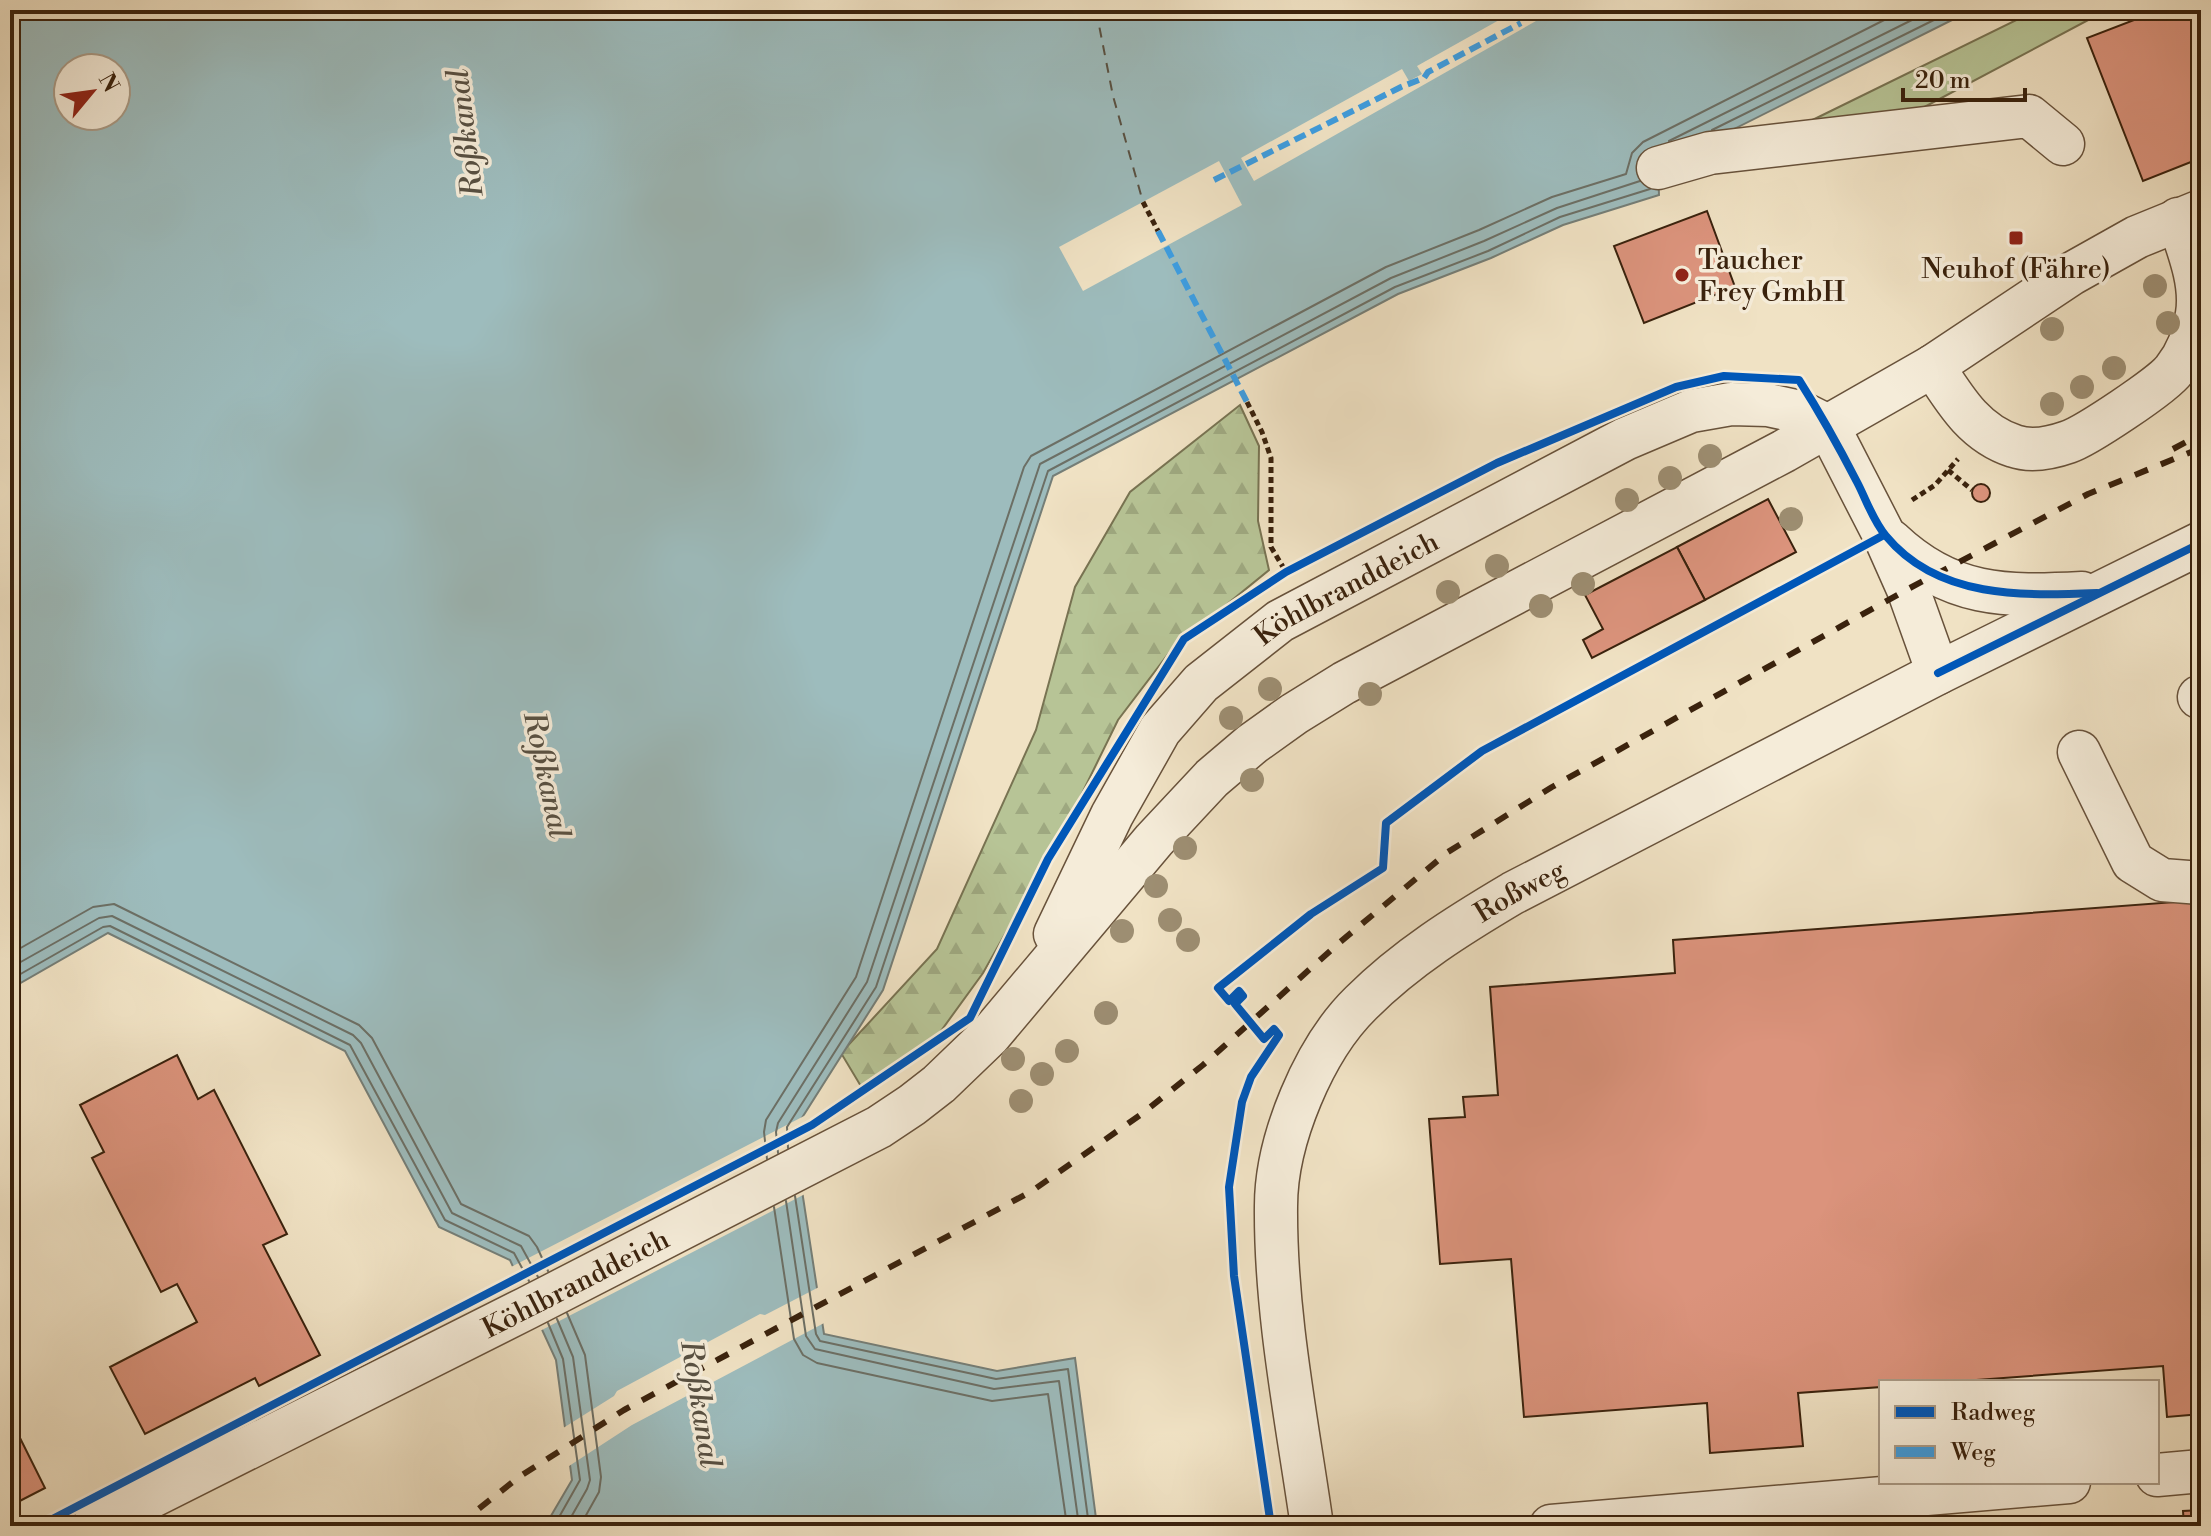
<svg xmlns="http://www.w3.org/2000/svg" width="2211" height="1536" font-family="'Libre Bodoni',serif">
<defs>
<pattern id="forest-firs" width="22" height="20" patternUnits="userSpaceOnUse" patternTransform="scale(2)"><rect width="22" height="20" fill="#b7c496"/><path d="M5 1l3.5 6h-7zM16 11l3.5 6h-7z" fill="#9ea880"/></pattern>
</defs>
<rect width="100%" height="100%" fill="#f0e2c4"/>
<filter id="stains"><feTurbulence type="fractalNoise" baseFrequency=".0025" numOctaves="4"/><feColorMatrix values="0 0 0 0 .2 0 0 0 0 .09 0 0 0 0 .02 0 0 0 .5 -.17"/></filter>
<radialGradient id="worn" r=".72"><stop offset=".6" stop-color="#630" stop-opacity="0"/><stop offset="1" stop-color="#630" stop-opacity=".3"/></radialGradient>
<polygon fill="#b7c496" stroke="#787352" stroke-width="2" points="2037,10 2107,10 1915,112 1790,131"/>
<polygon fill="url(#forest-firs)" stroke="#787352" stroke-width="2" points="1240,405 1259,446 1258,521 1269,570 1172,649 1118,720 1067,824 983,973 938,1035 898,1067 862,1088 841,1053 937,949 1036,730 1075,587 1130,492"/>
<path fill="#9dbcbd" stroke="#757e77" stroke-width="2" fill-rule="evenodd" d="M10,10H1972L1658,167L1659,195L1563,225L1491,258L1398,294L1053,476L883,990L793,1132L824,1334L997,1371L1075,1358L1097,1526H545L572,1480L556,1360L510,1260L439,1227L345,1051L108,933L10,989ZM68,68H116V116H68Z"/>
<g fill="#f0e2c4">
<polygon points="1517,10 1523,10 1527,16 1532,14 1536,21 1254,181 1241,158 1402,69 1409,81 1422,74 1417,66"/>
<polygon points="1219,161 1242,205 1083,291 1059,247"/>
<polygon points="806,1115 808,1117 798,1133 807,1193 538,1332 509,1268"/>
<polygon points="821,1286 826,1322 632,1425 566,1468 560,1430 614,1396 617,1391 760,1314 765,1315"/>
</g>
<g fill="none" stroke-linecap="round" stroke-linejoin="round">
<g stroke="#6c6f65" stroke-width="2">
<polyline points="1712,130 1954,10"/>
<polyline points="1669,141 1932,10"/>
<polyline points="10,954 93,907 114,904 359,1025 372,1038 461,1204 529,1236 537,1247 548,1271"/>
<polyline points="10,968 99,918 112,916 353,1035 361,1043 452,1213 521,1246 538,1277"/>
<polyline points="10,980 103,927 110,926 350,1045 445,1220 514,1253 529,1281"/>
<polyline points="788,1148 787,1127 876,987 1048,471 1395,287 1488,251 1560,217 1650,189"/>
<polyline points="778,1153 776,1132 778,1123 867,982 1040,464 1391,278 1484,241 1557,208 1640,181"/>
<polyline points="767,1159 764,1132 766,1120 856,977 1024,467 1031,456 1386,267 1479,230 1552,197 1626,174 1632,153 1643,142 1904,10"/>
<polyline points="795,1196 816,1334 820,1341 996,1379 1068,1369 1089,1526"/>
<polyline points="786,1201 806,1336 815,1349 994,1389 1059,1381 1079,1526"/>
<polyline points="774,1207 794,1339 803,1355 817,1363 992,1401 1048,1394 1067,1526"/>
<polyline points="567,1313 585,1355 601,1477 599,1492 580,1526"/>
<polyline points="557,1319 573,1357 590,1480 587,1489 566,1526"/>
<polyline points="548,1323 563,1359 580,1480 554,1526"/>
</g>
<polyline stroke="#585042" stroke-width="2" stroke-dasharray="10 8" stroke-linecap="butt" points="1096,10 1113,96 1143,202"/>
</g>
<g fill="#db937c" stroke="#3a220d" stroke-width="2">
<polygon points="2160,10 2201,10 2201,158 2143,181 2087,38"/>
<polygon points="1707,211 1735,287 1644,323 1614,246"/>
<circle cx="1981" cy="493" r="9"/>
<polygon points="1768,499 1796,552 1705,600 1677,547"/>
<polygon points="1677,547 1705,600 1592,658 1583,640 1603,629 1585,595"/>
<polygon points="2201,900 2201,1414 2167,1417 2163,1366 1949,1382 1881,1382 1881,1387 1798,1393 1803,1446 1710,1453 1707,1403 1524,1417 1511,1259 1440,1264 1429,1119 1465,1117 1463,1097 1498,1095 1490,987 1675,973 1673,940"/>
<polygon points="177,1055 198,1099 214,1090 287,1234 263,1245 320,1355 259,1386 255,1378 145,1434 110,1367 197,1322 177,1284 161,1292 92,1158 104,1152 80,1105"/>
<polygon points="19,1436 45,1488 10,1506 10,1441"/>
<polygon points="2201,1510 2201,1526 2184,1526 2183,1511"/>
</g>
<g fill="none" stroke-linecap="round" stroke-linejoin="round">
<g stroke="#68523b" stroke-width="45">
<g id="minor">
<polyline points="1658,168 1710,153 2029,116 2063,144"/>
<path d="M1933,366C1955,400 1974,433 2014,446C2031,452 2051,448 2068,442C2086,436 2163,385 2174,370C2187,354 2194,335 2197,314C2202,283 2188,249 2178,219"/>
<polyline points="1828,426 1884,535 1908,589 1938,673"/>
<path d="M1891,541C1950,597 2005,597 2082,593"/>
<polyline points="2199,697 2201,698"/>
<polyline points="2079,752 2133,862 2162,880 2201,883"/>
<path id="s1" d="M1055,934L1112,815L1160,730L1201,683L1280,621L1625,439L1691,411L1731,404L1768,405L1800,412L1828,426"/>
<polyline points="2157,1475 2201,1471"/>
<path id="s2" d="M93,1526L527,1308L879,1127L912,1105L939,1084L990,1035L1154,840L1212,778L1252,744L1294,714L1344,683L1784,451L1933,366L2071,274L2137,237L2201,211"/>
<path id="s3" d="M1312,1526C1297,1421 1275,1313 1276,1206C1276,1140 1314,1049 1361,1003C1406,958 1459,925 1513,893L1938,673L2201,543"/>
<polyline points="1551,1526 2069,1482"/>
</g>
</g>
<g stroke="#3a220d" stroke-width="5" stroke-dasharray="6 4" stroke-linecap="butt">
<polyline points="1143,202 1158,231"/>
<polyline points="1247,402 1262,432 1271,458 1271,547 1286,572"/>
<polyline points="1948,470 1972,490"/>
<polyline points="1912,500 1935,485 1958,459"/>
</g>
<use href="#minor" stroke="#f5ecd9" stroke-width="42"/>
<g stroke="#3a220d" stroke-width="6" stroke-dasharray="14 14" stroke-linecap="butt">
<polyline points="2173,449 2201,434"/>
<polyline points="457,1526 519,1477 624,1410 1032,1191 1143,1113 1203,1065 1339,943 1448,852 1552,787 1908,589 2088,494 2201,448"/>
</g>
<g stroke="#3e9cde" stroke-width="6" stroke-dasharray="12 6" stroke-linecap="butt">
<polyline points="1214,180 1401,87 1424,78 1428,72 1521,23"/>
<polyline points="1158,231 1247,402"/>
</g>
<g stroke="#f5ecd9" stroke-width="13">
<g id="cycleway">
<polyline points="1938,673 2201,543"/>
<path d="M39,1526L812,1125L970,1018L1048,859L1184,639L1286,572L1497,463L1676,387L1724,376L1799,380C1820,413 1839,447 1857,482C1866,499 1873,521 1886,536C1938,599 2023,596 2097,593"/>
<polyline points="1271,1526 1234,1276 1229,1187 1242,1102 1251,1077 1279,1035 1274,1029 1264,1039 1235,1004 1243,996 1239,991 1229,1001 1218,988 1311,914 1383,868 1386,823 1482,751 1884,535"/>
</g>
</g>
<use href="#cycleway" stroke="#0057b8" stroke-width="8"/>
</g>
<g fill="#9d8e72">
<circle cx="2155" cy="286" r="12"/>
<circle cx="2168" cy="323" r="12"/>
<circle cx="2052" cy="329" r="12"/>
<circle cx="2114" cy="368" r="12"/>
<circle cx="2082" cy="387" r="12"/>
<circle cx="2052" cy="404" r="12"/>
<circle cx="1710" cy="456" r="12"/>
<circle cx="1670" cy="478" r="12"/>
<circle cx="1627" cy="500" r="12"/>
<circle cx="1791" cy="519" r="12"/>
<circle cx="1497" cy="566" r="12"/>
<circle cx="1583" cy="584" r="12"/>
<circle cx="1448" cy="592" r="12"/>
<circle cx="1541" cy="606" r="12"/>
<circle cx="1270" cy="689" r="12"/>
<circle cx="1370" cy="694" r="12"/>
<circle cx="1231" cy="718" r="12"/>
<circle cx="1252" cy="780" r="12"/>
<circle cx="1185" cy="848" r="12"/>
<circle cx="1156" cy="886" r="12"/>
<circle cx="1170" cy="920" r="12"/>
<circle cx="1122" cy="931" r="12"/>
<circle cx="1188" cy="940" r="12"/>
<circle cx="1106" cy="1013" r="12"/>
<circle cx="1067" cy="1051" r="12"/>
<circle cx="1013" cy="1059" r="12"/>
<circle cx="1042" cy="1074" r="12"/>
<circle cx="1021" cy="1101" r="12"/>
</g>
<g fill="#8f2418" stroke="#f5ecd9" stroke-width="3">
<rect x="2008" y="230" width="16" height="16" rx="4"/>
<circle cx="1682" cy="275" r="8"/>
</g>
<g text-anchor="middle" stroke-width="7" stroke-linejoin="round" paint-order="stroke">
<g font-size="28" fill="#3a220d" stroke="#f5ecd9" text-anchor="start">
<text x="1698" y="269">Taucher<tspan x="1698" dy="32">Frey GmbH</tspan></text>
<text x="2016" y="278" text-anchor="middle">Neuhof (Fähre)</text>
</g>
<g font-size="28" fill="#3a220d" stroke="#f5ecd9">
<text dy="10" stroke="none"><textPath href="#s1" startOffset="466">Köhlbranddeich</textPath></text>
<text dy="10" stroke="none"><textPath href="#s3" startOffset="742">Roßweg</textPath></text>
<text dy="10" stroke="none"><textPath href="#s2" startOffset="540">Köhlbranddeich</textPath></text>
</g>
<g font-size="30" font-style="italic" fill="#585042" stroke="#f5ecd9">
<text transform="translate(465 133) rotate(-97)" y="10">Roßkanal</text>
<text transform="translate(547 775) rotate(78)" y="10">Roßkanal</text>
<text transform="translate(701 1404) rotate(81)" y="10">Roßkanal</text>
</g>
</g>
<rect width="2211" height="1536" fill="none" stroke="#f0e2c4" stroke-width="40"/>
<rect x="12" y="12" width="2187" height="1512" fill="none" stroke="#3a220d" stroke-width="4"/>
<rect x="20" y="20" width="2171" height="1496" fill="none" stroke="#3a220d" stroke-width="2"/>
<rect x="1879" y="1380" width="280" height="104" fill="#f5ecd9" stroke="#aa9b87" stroke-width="2"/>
<rect x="1895" y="1406" width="40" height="12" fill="#0057b8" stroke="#aa9b87" stroke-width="2"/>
<text x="1951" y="1420" font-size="24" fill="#3a220d">Radweg</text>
<rect x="1895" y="1446" width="40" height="12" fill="#3e9cde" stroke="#aa9b87" stroke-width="2"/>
<text x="1951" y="1460" font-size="24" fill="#3a220d">Weg</text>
<g transform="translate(92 92) rotate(61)"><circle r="38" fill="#f5ecd9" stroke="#aa9b87" stroke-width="2"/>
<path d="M0-6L14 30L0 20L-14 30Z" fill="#8f2418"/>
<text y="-12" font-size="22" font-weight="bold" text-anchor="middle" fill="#3a220d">N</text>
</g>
<path d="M1903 88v12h122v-12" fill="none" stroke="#3a220d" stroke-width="4"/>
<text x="1915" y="88" font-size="24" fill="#3a220d" stroke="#f5ecd9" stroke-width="6" paint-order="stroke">20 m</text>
<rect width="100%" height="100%" filter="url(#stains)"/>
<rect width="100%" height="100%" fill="url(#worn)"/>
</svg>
